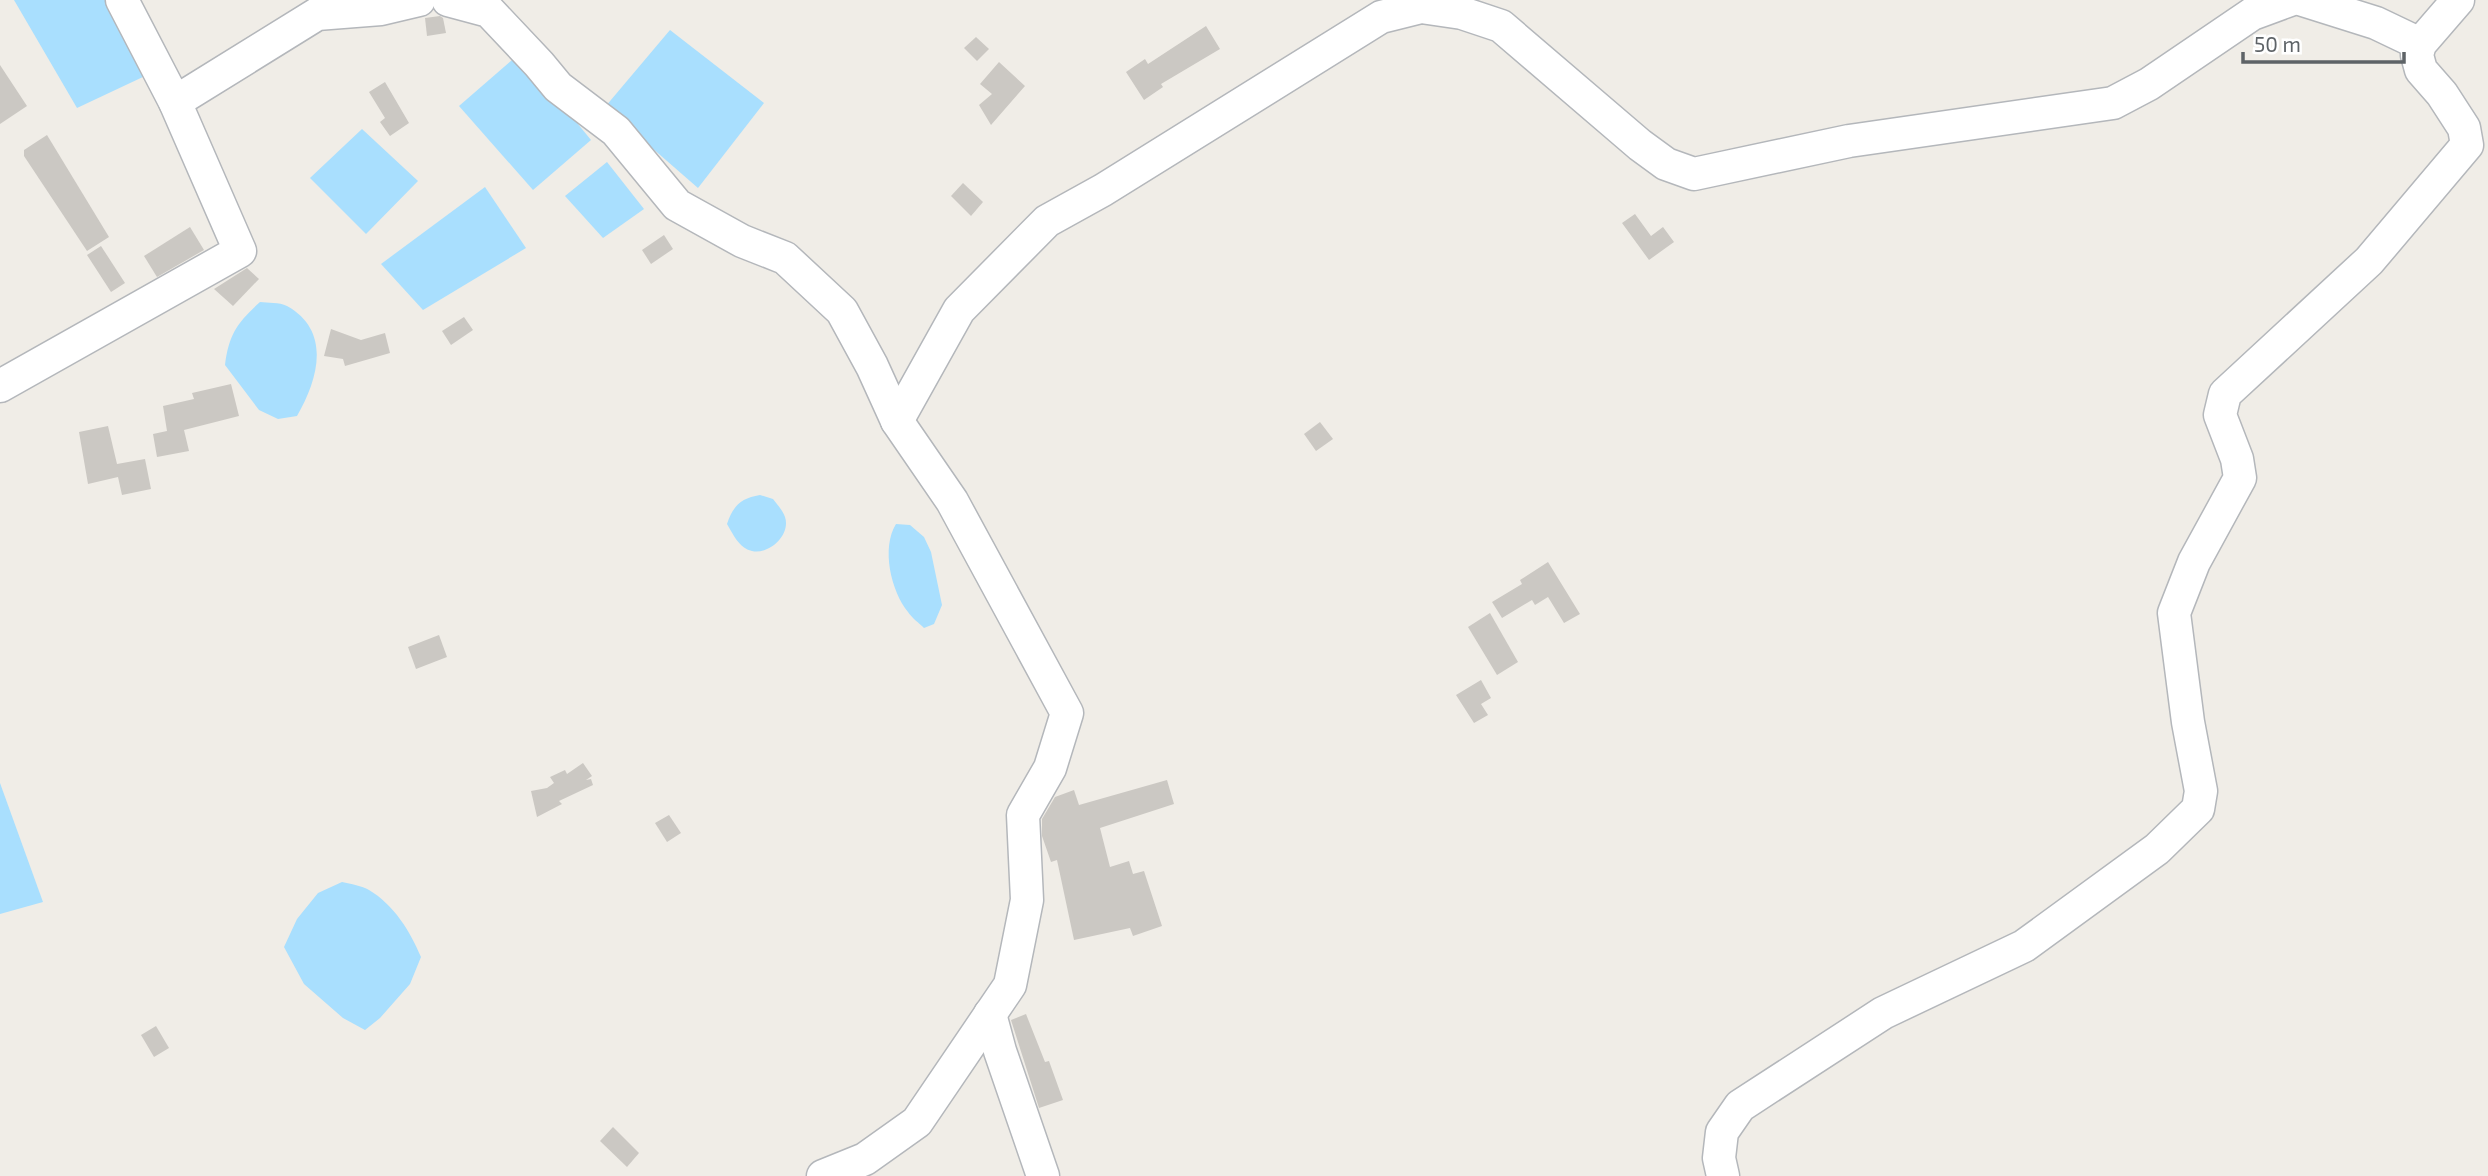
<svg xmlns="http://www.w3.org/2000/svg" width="2488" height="1176" font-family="'Exo 2',sans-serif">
<rect width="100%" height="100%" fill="#f0ede7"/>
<g fill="#a9dffe">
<polygon points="14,0 108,0 145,76 77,108"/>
<polygon points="670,30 764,103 698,188 605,107"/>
<polygon points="520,53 591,140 533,190 459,106"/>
<polygon points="362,129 418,181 366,234 310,178"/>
<polygon points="607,162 644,209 603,238 565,196"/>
<polygon points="485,187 526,248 423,310 381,264"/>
<path d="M260,302C268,303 279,302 287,306C332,331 318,380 297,416L278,419L259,410L225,365C229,334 237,323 260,302Z"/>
<path d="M760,495L773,499C777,504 783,511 785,517C791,535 769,555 752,551C739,548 733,534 727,524C733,506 741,498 760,495Z"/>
<path d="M896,524L910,525L924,537L931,552L942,605L934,624L924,628C919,623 912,618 908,612C891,591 881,548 896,524Z"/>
<polygon points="0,783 43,902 0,914"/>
<path d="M342,882C351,884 362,886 369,890C394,905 410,931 421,957L410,984L380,1018L365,1030L343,1018L304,984L284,947L297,919L318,893Z"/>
</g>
<g fill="#cbc8c3">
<polygon points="440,16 443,18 446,33 427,36 425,18"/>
<polygon points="1206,26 1220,49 1161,84 1163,87 1144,100 1126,72 1145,59 1148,64"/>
<polygon points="976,37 989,49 977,61 964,48"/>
<polygon points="999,62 1025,86 991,125 979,105 992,94 980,84"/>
<polygon points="0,65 27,106 0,124"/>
<polygon points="385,82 409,123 390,136 380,122 385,118 369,92"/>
<polygon points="47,135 109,237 87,251 24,156 24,150"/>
<polygon points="963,183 983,202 971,216 951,196"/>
<polygon points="1635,214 1651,236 1663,227 1674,242 1649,260 1622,223"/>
<polygon points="190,227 204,250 157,277 144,256"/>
<polygon points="664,235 673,249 651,264 642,250"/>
<polygon points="101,246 125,283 111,292 87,255"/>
<polygon points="247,268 259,279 233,306 214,289"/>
<polygon points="464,317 473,330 451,345 442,331"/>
<polygon points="331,329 361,340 385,333 390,353 345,366 343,359 324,356"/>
<polygon points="231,384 239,416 184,430 189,451 157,457 153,434 167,431 163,406 194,399 192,393"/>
<polygon points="1320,422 1333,439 1316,451 1304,434"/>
<polygon points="108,426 117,464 145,459 151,489 122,495 118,477 88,484 79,432"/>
<polygon points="1548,562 1580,614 1564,623 1548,597 1535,605 1532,600 1502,618 1492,602 1522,584 1520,580"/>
<polygon points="1490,613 1518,662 1497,675 1468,627"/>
<polygon points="439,635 447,657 416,669 408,647"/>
<polygon points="1481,680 1491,698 1481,704 1488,715 1474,723 1456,695"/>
<polygon points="583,763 592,776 586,780 591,779 593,785 559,801 562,804 537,817 531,791 547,788 554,783 550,777 565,770 567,774"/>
<polygon points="1167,780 1174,804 1100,828 1110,867 1129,861 1133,874 1144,871 1162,926 1133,936 1130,928 1074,940 1057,860 1051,862 1042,836 1042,819 1055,797 1074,790 1079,805"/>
<polygon points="669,815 681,833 667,842 655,823"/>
<polygon points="1026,1014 1045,1062 1049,1061 1063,1100 1039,1108 1011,1020"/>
<polygon points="156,1026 169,1048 154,1057 141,1035"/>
<polygon points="613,1127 639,1153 627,1167 600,1141"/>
</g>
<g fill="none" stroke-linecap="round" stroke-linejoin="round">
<g stroke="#b4b7bb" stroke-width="35">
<g id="minor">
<polyline points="448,0 489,11 539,64 558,87 616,131 677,205 742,241 785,258 842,311 872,366 897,421 952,501 1067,713 1050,768 1023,815 1027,900 1010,985 917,1122 865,1159 823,1176"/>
<polyline points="2303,0 2376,23 2420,44"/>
<polyline points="175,102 317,14 381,9 419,0"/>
<polyline points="0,386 240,251 175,102 122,0"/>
<polyline points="897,421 959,310 1047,221 1103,190 1381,17 1421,7 1462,13 1501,26 1640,145 1666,164 1694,174 1849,141 2113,103 2149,84 2252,14 2290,0"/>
<polyline points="990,1014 1000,1051 1043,1176"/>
<polyline points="1723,1176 1719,1158 1722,1132 1740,1106 1883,1013 2024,946 2157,849 2198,809 2201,791 2188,722 2174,613 2194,562 2240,478 2237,459 2220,415 2225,394 2369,261 2467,145 2464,128 2442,94 2421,70 2417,55 2420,44 2458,0"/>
</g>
</g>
<use href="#minor" stroke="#fff" stroke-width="32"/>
</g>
<path d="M2243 52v10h161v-10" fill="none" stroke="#5e6367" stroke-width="3.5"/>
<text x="2254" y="52" font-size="21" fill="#5e6367" stroke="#ffffff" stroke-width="5" paint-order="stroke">50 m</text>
</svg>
